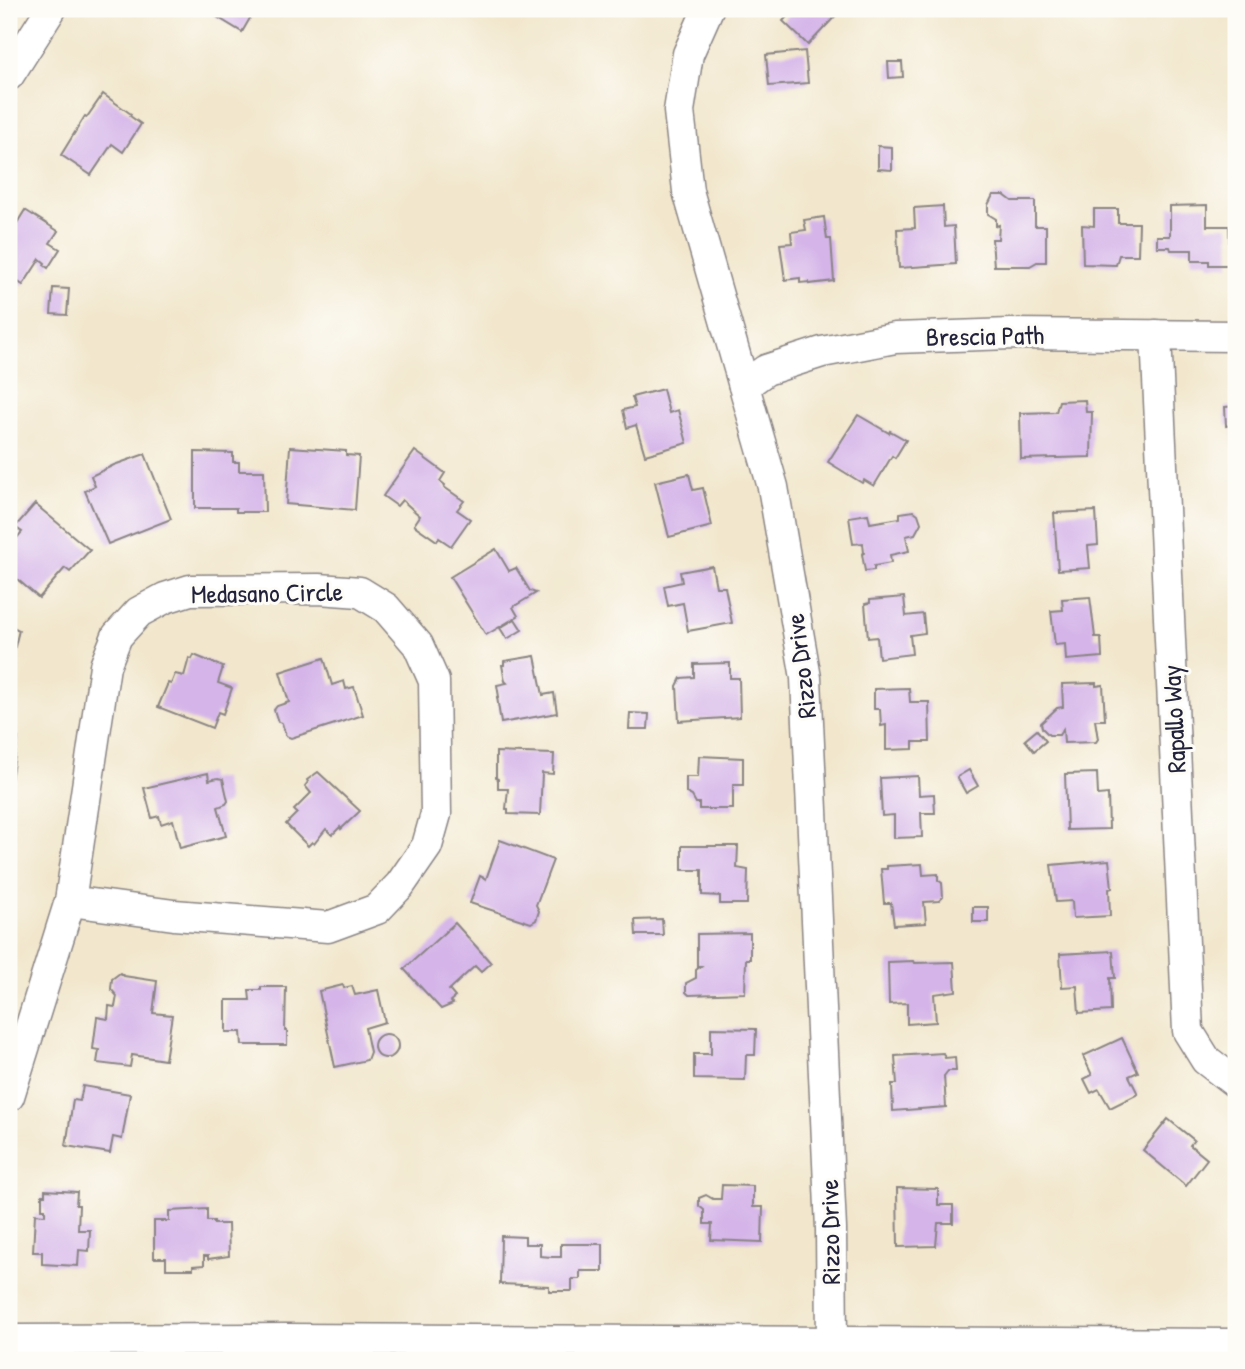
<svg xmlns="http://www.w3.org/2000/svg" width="1245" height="1369" font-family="'Patrick Hand',sans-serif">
<rect width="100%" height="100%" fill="#fdfcf7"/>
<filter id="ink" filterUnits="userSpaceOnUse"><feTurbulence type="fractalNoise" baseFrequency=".0143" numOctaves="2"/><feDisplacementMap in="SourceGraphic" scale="14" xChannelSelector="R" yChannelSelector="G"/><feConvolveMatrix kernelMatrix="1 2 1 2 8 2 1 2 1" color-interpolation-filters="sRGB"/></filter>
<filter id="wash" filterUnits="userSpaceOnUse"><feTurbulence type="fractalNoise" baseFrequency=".00686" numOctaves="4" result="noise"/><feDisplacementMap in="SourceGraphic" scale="28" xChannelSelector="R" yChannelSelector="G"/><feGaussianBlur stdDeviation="1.57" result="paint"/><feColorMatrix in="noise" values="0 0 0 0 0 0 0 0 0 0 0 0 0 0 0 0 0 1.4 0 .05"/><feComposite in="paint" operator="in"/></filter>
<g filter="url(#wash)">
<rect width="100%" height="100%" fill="#f2e7cd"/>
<g id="blocks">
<g fill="#d5b5e9">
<polygon points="204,9 259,9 256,14 253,13 242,32"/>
<polygon points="791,9 842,9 808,45 783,21 793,10"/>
<polygon points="805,51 808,83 769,86 766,55"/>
<polygon points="888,62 902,62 903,77 889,78"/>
<polygon points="103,94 131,114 130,116 141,124 123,152 112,144 91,175 61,155 85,116 87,117"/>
<polygon points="878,146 892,147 892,170 878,169"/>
<polygon points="993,195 1004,195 1012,201 1035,201 1035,226 1046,226 1046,262 1037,262 1030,266 994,266 992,239 998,239 999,225 996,226 996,219 988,214 988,205"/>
<polygon points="1207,205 1207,226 1229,226 1230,265 1209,265 1209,261 1192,261 1192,250 1171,250 1170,247 1157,247 1157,236 1170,236 1170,206"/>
<polygon points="943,206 944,227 954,226 956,264 899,268 897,229 915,228 914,208"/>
<polygon points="1094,209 1118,209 1118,223 1139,223 1138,255 1119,255 1116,265 1083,264 1082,225 1094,226"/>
<polygon points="25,210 58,231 50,243 60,249 48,268 44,265 45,263 40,259 23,285 9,276 9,236"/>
<polygon points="824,217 827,239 831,239 834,281 809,284 809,282 800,283 800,278 785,280 780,244 792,243 791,232 806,230 804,220"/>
<polygon points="53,288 69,289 67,315 51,314"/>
<polygon points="663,389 669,413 678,410 687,443 645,455 636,425 627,428 623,410 635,407 632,397"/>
<polygon points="1085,400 1086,412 1092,412 1091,457 1021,459 1020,413 1056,412 1059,401"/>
<polygon points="1236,406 1236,447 1233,447 1232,425 1226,426 1225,407"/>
<polygon points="858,415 889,433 890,431 906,440 895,458 892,456 874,486 864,480 862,483 828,462"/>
<polygon points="290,447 346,451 346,455 359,456 355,510 286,504"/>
<polygon points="415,451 445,473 440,481 445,485 444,487 464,501 457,510 470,519 451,546 439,538 437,541 414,525 420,516 402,500 397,506 383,496"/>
<polygon points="195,452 233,453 233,462 239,462 239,471 264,471 265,512 236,512 236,508 195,508"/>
<polygon points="145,454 171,519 108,544 85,491 95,486 91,476 114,465"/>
<polygon points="689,474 693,490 703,488 712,526 669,537 655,482"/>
<polygon points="35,504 90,550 70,572 65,568 39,598 9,572 9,547 22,532 15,527"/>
<polygon points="914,511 918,514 921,523 915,534 906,536 909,551 890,555 891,563 874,566 874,570 865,571 862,554 864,553 863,543 853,544 849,517 868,514 870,523 900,518 900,513"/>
<polygon points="1096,511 1098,545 1088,546 1090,568 1058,570 1054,513"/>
<polygon points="1232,514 1236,514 1236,534 1233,535"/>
<polygon points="496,549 509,571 516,568 530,591 536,593 513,607 518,616 486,635 450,577"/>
<polygon points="712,566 716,587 725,587 732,623 688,631 683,603 668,606 664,586 682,582 680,572"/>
<polygon points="904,597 906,616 923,614 925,633 910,635 912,654 879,658 877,637 868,638 865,604 870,603 870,600"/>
<polygon points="1090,597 1095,637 1101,637 1102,657 1066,660 1065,644 1055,645 1051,611 1063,610 1062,599"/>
<polygon points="515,619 522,630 507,639 500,628"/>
<polygon points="9,625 19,630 10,667 9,667"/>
<polygon points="194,655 223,667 218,683 232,688 223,714 218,712 212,728 158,707 168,683 171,684 175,674 184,676 189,658 192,659"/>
<polygon points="535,656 543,695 554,693 557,713 501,723 497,697 499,697 497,685 507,683 505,681 502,665 504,665 504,661"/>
<polygon points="324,658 332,685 344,681 346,689 354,687 363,715 291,738 286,736 282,723 278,722 274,710 277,706 289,702 280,672"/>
<polygon points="730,663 730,678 739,678 740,717 679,721 677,686 681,678 694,677 694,664"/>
<polygon points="1096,683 1096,686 1103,685 1105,720 1095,720 1098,739 1096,742 1064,743 1063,729 1059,735 1049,735 1042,728 1041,723 1057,708 1063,707 1062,684"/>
<polygon points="909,688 910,702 929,702 930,742 913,742 913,749 886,750 886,725 881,726 880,709 874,709 874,689"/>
<polygon points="630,713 649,714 648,729 629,729"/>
<polygon points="1037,730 1046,741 1034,751 1025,740"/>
<polygon points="9,737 18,738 10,786 9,786"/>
<polygon points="496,752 554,754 553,774 542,773 540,815 508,814 508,809 506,809 508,789 498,789 498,779 496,778"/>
<polygon points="699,756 743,758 743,785 733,785 733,809 699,809 699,803 696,803 692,796 686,793 686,777 698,777"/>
<polygon points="969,770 978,786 966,793 957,777"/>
<polygon points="318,772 360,811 341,829 340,827 332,835 326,829 314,844 312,842 308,846 286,824 297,813 294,810 311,793 305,786 308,782 307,780"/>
<polygon points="208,773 209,780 218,778 223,779 228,801 226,804 218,807 226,836 180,848 173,820 161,824 159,816 152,818 144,788"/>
<polygon points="1097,773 1098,795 1108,794 1109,829 1067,830 1065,774"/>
<polygon points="918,776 919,795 934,794 935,813 921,813 922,837 894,838 894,815 882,816 880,778"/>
<polygon points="500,840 553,860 536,905 539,911 536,920 531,923 470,903 480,876 486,879"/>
<polygon points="682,846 738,846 737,868 748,870 747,904 720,904 720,896 702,895 702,870 682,870"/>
<polygon points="1109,860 1112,888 1109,889 1110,916 1073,918 1072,901 1056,902 1051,865"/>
<polygon points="922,864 923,875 938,874 938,880 942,883 943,897 939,901 924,902 926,923 894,925 891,903 884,903 881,869 887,869 887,866"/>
<rect x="973" y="907" width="15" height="15"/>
<polygon points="662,919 663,935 636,935 635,920"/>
<polygon points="455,923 491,963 481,972 475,966 449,990 455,997 450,1001 453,1004 441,1009 404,969"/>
<polygon points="750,933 750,959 746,959 745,993 689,995 686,992 686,983 696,978 696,970 701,966 697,966 697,934"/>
<polygon points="1113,951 1115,978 1110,978 1111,1011 1079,1013 1077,986 1062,987 1060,954"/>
<polygon points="914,961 915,963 954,962 956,991 934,994 936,1022 907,1024 907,1003 889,1004 888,962"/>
<polygon points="120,973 124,976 157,981 153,1013 172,1015 165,1060 132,1055 130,1067 97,1063 99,1050 93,1049 97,1017 108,1019 109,1006 115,1007 117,996 111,989 112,979"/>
<polygon points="343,985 344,988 352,986 355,995 378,990 385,1022 365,1028 370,1052 367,1060 335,1067 319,991"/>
<polygon points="261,987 286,987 285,1031 287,1031 287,1045 242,1045 241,1032 226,1032 226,1000 250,1000 249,990 261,990"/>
<polygon points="711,1028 756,1029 755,1055 746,1055 745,1080 694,1079 694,1054 711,1054"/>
<circle cx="386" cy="1046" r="12"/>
<polygon points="1122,1038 1138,1072 1129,1076 1138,1094 1110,1108 1099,1089 1091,1093 1084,1079 1092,1075 1083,1056"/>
<polygon points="943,1053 945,1058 955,1057 956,1071 948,1071 944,1076 946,1107 893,1111 892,1084 897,1084 895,1056"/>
<polygon points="83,1086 130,1094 122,1139 113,1137 110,1153 66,1146 73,1100 80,1101"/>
<polygon points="1168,1119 1194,1140 1190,1145 1207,1159 1186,1186 1143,1150"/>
<polygon points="722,1185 753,1186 753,1207 763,1207 762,1242 711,1240 712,1224 704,1224 704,1210 699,1206 699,1198 706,1195 713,1199 721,1199"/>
<polygon points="897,1188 938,1189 938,1205 953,1205 953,1223 938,1223 936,1246 898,1247"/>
<polygon points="45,1190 77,1192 76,1205 79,1205 78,1230 90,1230 89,1251 79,1250 78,1266 42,1264 42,1252 33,1252 35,1214 45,1215 45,1209 42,1209 42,1195 45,1195"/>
<polygon points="207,1209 207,1221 214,1221 214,1224 228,1224 229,1256 208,1259 208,1256 204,1256 204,1265 193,1266 193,1269 166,1269 166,1258 154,1258 154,1221 169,1221 169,1211"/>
<polygon points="501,1236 525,1237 525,1244 540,1244 540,1256 552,1257 561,1257 561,1244 603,1244 603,1271 580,1271 580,1279 572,1279 572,1291 549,1291 549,1286 500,1284"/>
</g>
</g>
</g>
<g filter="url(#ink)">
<use href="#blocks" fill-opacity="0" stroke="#8a8484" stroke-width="2"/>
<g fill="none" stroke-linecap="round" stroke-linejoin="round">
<g stroke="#8a8484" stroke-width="33">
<g id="minor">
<polyline points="708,9 688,54 679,111 688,191 773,487 806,678 831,1229 832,1342"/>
<polyline points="9,75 51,9"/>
<polyline points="1156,335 1188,1031 1206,1060 1236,1083"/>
<polyline points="744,386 766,370 822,352 895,338 1011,334 1236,336"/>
<polyline points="9,1096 70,901 105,666 117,636 139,612 165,598 190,590 319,589 360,592 386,608 418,645 434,681 436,814 427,846 400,885 377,909 328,927 174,915 70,901"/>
<polyline points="9,1340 286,1339 1236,1344"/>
</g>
</g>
<use href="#minor" stroke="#fff" stroke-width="30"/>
</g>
</g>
<g text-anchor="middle" stroke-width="6" stroke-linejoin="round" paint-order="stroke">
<g font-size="26" fill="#22223b" stroke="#fdfcf7">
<text transform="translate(985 336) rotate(-1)" y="9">Brescia Path</text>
<text transform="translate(267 593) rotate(-1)" y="9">Medasano Circle</text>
<text transform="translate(801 666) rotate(-97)" y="9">Rizzo Drive</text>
<text transform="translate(1174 719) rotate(-93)" y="9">Rapallo Way</text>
<text transform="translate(830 1232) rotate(-91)" y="9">Rizzo Drive</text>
</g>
</g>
<rect width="1245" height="1369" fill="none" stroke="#fdfcf7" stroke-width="35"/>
</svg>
